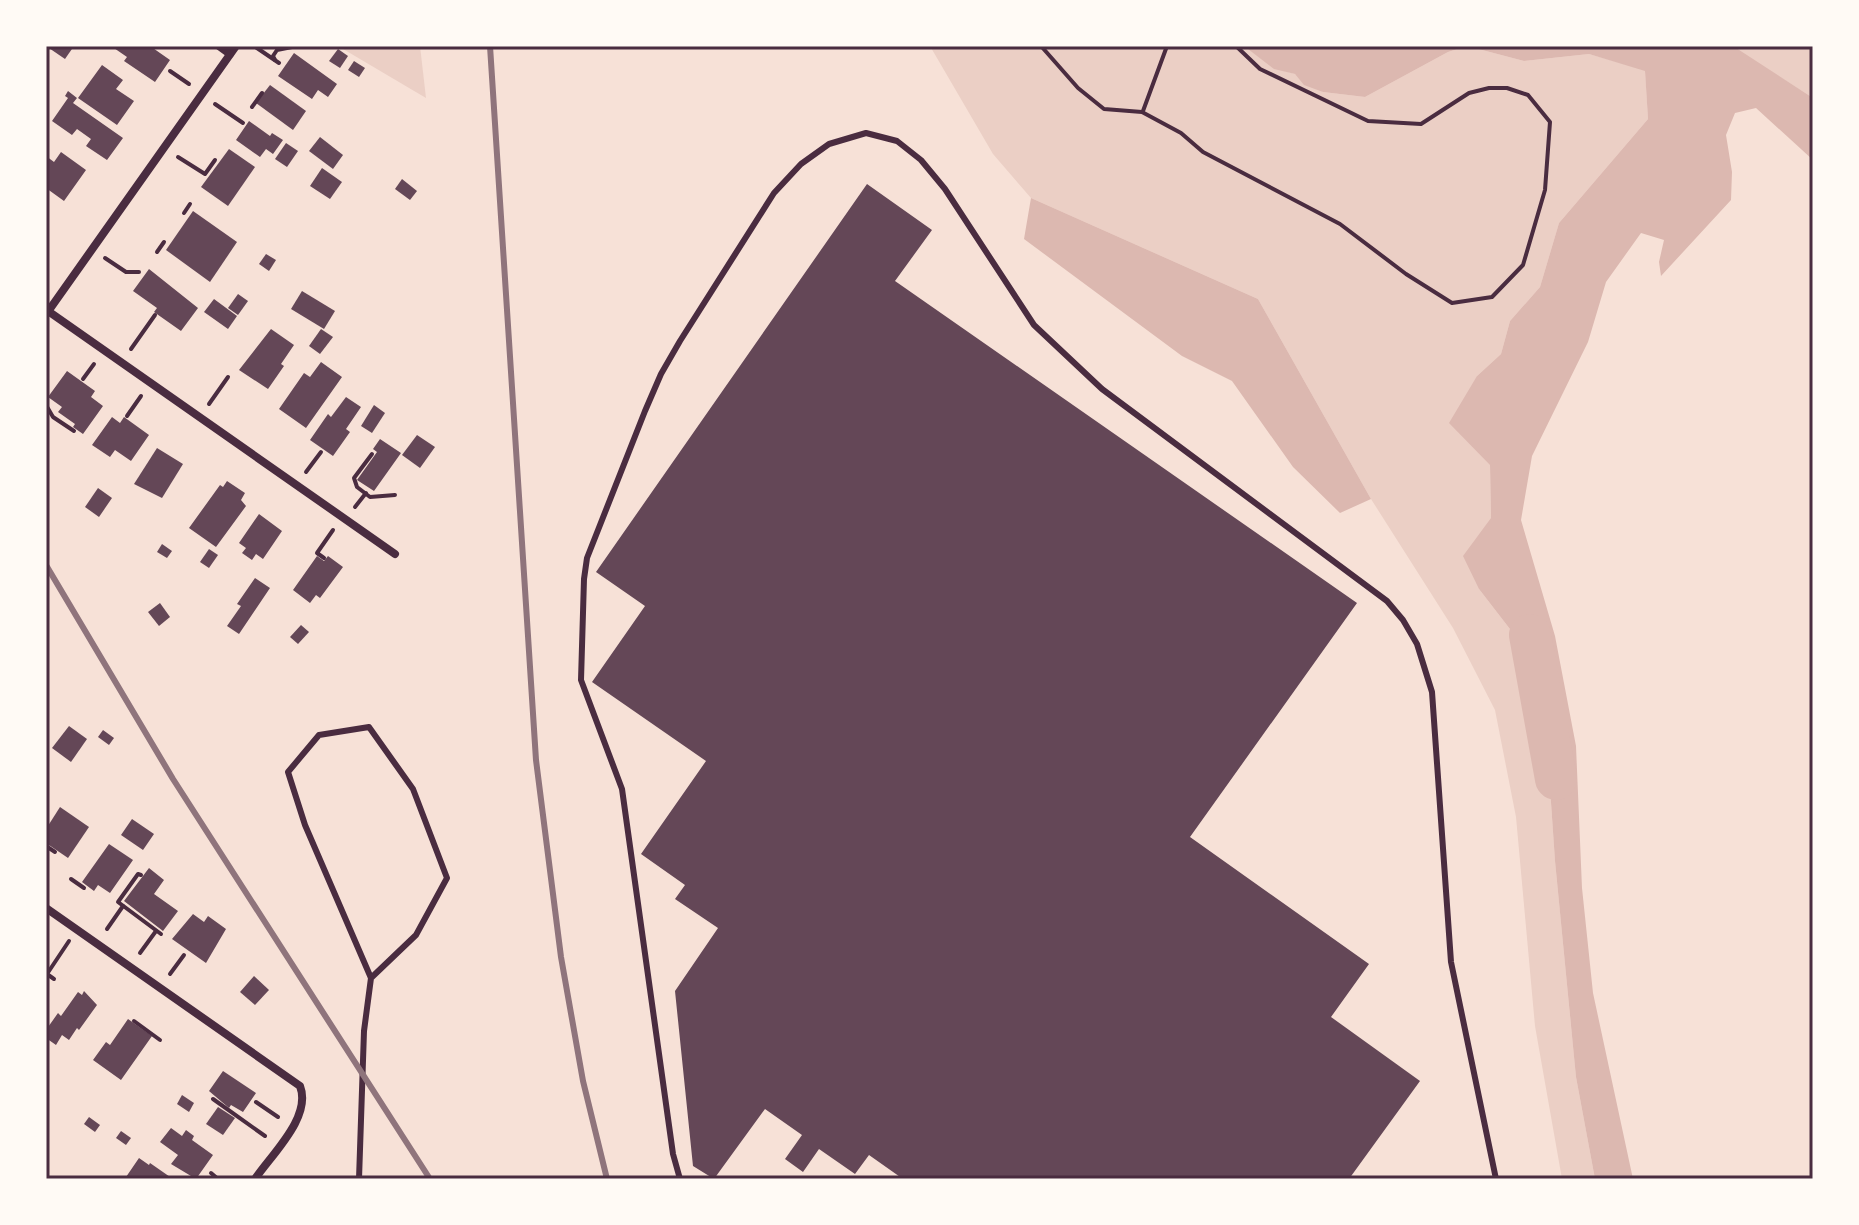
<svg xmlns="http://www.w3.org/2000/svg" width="1859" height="1225" font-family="'Archivo Narrow',sans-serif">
<rect width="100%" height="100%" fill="#f7e1d7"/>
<g fill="#ebcfc5">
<polygon points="338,46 420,46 426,98"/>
<polygon points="930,46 1244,46 1274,68 1295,74 1323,92 1365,97 1448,52 1467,46 1524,61 1589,54 1645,70 1648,119 1559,223 1540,287 1510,321 1501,354 1477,376 1490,465 1491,518 1479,589 1513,633 1544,700 1555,861 1576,1077 1595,1179 1562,1179 1535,1026 1516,817 1495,710 1453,628 1371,499 1258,299 1031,198 993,154"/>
<polygon points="1733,46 1813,46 1813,98 1739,51"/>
</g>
<g fill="#dcb8b0">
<polygon points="1244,46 1733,46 1813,98 1813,160 1756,108 1735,113 1726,135 1732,172 1731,200 1661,276 1659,262 1664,240 1641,233 1606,282 1588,342 1532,456 1521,520 1555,636 1576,746 1582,888 1593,993 1633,1179 1595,1179 1576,1077 1555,861 1544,700 1513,633 1479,589 1463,556 1491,518 1490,465 1449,423 1477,376 1501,354 1510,321 1540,287 1559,223 1648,119 1645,71 1589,54 1524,61 1467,46 1448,52 1365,97 1323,92 1304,85 1295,74 1274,69"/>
<polygon points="1031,198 1258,299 1371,499 1340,513 1293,467 1232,381 1182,356 1024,239"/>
</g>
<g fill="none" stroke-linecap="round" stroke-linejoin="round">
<polyline stroke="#dcb8b0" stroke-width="42" points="1530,635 1556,779"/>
</g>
<g fill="#644757">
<polygon points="46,46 74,46 65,59"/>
<polygon points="111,46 150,46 170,60 155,82 124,61 127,57"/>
<polygon points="338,49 348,56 340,68 329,61"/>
<polygon points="294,53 337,84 328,97 318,90 312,99 278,76"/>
<polygon points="354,61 365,68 359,77 348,70"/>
<polygon points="102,65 123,80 116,89 134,101 117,125 78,98"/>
<polygon points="270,85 306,111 293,130 256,103"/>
<polygon points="68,91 77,98 73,103 123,138 107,160 86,146 91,139 77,129 72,135 52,121 68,98 65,96"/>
<polygon points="249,121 270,136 272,133 283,140 273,154 266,149 260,157 236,140"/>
<polygon points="320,137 343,155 333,169 309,151"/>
<polygon points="286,143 298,151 287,167 275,159"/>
<polygon points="229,149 255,167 228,206 201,187"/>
<polygon points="61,152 86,170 64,201 46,188 46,156 54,162"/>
<polygon points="322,168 342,182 330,199 310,186"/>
<polygon points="402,179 417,191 410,200 395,189"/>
<polygon points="867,184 932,230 895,281 1357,603 1190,837 1369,964 1331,1017 1420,1081 1349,1179 903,1179 869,1155 855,1174 819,1149 803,1172 785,1159 802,1135 765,1109 714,1179 693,1166 675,991 718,928 675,899 685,885 641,854 706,761 592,682 645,606 596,572"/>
<polygon points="193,211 237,242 210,282 166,250"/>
<polygon points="266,254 276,260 269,271 259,264"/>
<polygon points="149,269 198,308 181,331 154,312 157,308 133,291"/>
<polygon points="302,291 335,311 324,329 291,309"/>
<polygon points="238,294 248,301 238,315 228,308"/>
<polygon points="214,299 237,316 228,329 204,312"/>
<polygon points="271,329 294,345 281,364 284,366 268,389 239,370"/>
<polygon points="321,329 333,337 320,354 309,346"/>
<polygon points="321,362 342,377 306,428 279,409 304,373 310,377"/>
<polygon points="67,371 95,391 91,397 103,406 83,434 73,427 75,424 58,412 62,407 48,397"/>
<polygon points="346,397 361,407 346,429 350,432 333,456 310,440 328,414 331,417"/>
<polygon points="374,405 385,413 372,433 361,426"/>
<polygon points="112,417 120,423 124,417 149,435 131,461 115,450 110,457 92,445"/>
<polygon points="417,435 435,447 420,468 402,455"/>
<polygon points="380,439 401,453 374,491 357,480 377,452 373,449"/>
<polygon points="157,448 183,464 162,498 134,484"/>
<polygon points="227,481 245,493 241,500 246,506 216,547 189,528 220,485 223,487"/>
<polygon points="98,488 112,498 99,517 85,507"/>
<polygon points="259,514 282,531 263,559 256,554 252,560 242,553 246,548 239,543"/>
<polygon points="162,544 172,551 167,558 157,552"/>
<polygon points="209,549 218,555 209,568 200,562"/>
<polygon points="317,556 324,561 328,556 343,567 320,598 316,595 310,603 293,590"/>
<polygon points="255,578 270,588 239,634 227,626 241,606 237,604"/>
<polygon points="160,603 170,617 159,626 148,612"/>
<polygon points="301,625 309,632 298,644 290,637"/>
<polygon points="69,726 87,739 71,762 52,748"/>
<polygon points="103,730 114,738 109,745 98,737"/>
<polygon points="60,807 89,827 68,858 46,843 46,829"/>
<polygon points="132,819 154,834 143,850 121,835"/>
<polygon points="109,844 133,860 110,893 98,885 94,891 82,882"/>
<polygon points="149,868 164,880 154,894 178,911 163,931 124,901"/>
<polygon points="193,914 204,922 208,916 226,929 206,963 172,939"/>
<polygon points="254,976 269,990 255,1005 240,992"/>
<polygon points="84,991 97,1005 79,1030 77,1028 69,1040 62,1035 56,1045 46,1038 46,1030 58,1013 61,1016 78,992 82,995"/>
<polygon points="128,1019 152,1036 121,1080 93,1060 106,1042 110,1045"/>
<polygon points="223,1071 256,1093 243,1112 231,1105 229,1108 209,1091"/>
<polygon points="182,1095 194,1103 189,1112 177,1104"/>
<polygon points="218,1107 235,1118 223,1135 206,1124"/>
<polygon points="89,1117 100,1125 95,1132 84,1124"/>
<polygon points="171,1128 182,1136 186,1130 194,1136 192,1140 213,1155 196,1179 171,1164 178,1155 160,1142"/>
<polygon points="121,1131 131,1138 126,1145 116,1138"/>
<polygon points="139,1158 149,1165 150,1163 173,1179 129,1179 126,1177"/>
</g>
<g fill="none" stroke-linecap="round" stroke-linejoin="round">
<g stroke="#4a2c40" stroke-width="4">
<polyline points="254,46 279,63"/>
<polyline points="1041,46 1078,88 1104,109 1142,112 1181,133 1203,152 1340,224 1406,274 1452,303 1492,297 1523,265 1545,190 1550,122 1528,95 1507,88 1489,88 1469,93 1421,124 1368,121 1260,69 1236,46"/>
<polyline points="275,60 273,56 277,50 297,46"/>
<polyline points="170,71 189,84"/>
<polyline points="215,104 243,123"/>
<polyline points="252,107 262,93"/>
<polyline points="1143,111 1167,46"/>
<polyline points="178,157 205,174 215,160"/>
<polyline points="184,213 190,204"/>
<polyline points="157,252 164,242"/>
<polyline points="105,258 126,272 139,272"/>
<polyline points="131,349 155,315"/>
<polyline points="83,379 94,364"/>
<polyline points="209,404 228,377"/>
<polyline points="46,405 53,417 74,431"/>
<polyline points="127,416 141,396"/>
<polyline points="372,454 354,478 357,487 370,497 395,495"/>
<polyline points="306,472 321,452"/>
<polyline points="355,507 366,493"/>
<polyline points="324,558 317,553 333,530"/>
<polyline points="46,846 55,852"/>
<polyline points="141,875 138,874 118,902 161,934"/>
<polyline points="71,879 84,888"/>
<polyline points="107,929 123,906"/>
<polyline points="140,953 156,931"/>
<polyline points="170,974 184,955"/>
<polyline points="54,979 47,974 69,941"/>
<polyline points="134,1021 160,1040"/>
<polyline points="213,1099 265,1136"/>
<polyline points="256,1102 278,1117"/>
<polyline points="211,1173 218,1179"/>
</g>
<g stroke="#4a2c40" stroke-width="6">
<polyline points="359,1179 364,1031 371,978 305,825 288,772 319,735 369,727 413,789 447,878 416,935 371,978"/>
<polyline points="680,1179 673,1154 622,789 581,680 584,579 587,558 645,411 661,374 680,341 774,193 801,164 829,144 866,133 897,141 921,160 945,189 1034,325 1102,389 1387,601 1403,620 1417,644 1432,692 1451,962 1496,1179"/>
</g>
<g stroke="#4a2c40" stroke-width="8">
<polyline points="219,46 230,54"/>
<polyline points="48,311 395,554"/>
<polyline points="47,313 236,46"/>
<path d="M46,908L300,1086C312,1117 272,1154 255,1179"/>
</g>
<g stroke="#8f747c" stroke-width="6">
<polyline points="490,46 536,760 561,957 583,1081 607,1179"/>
<polyline points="46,565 173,779 430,1179"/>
</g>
</g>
<rect width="1859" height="1225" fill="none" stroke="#fffaf5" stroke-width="96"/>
<rect x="48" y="48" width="1763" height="1129" fill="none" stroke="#4a2c40" stroke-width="3"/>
</svg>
